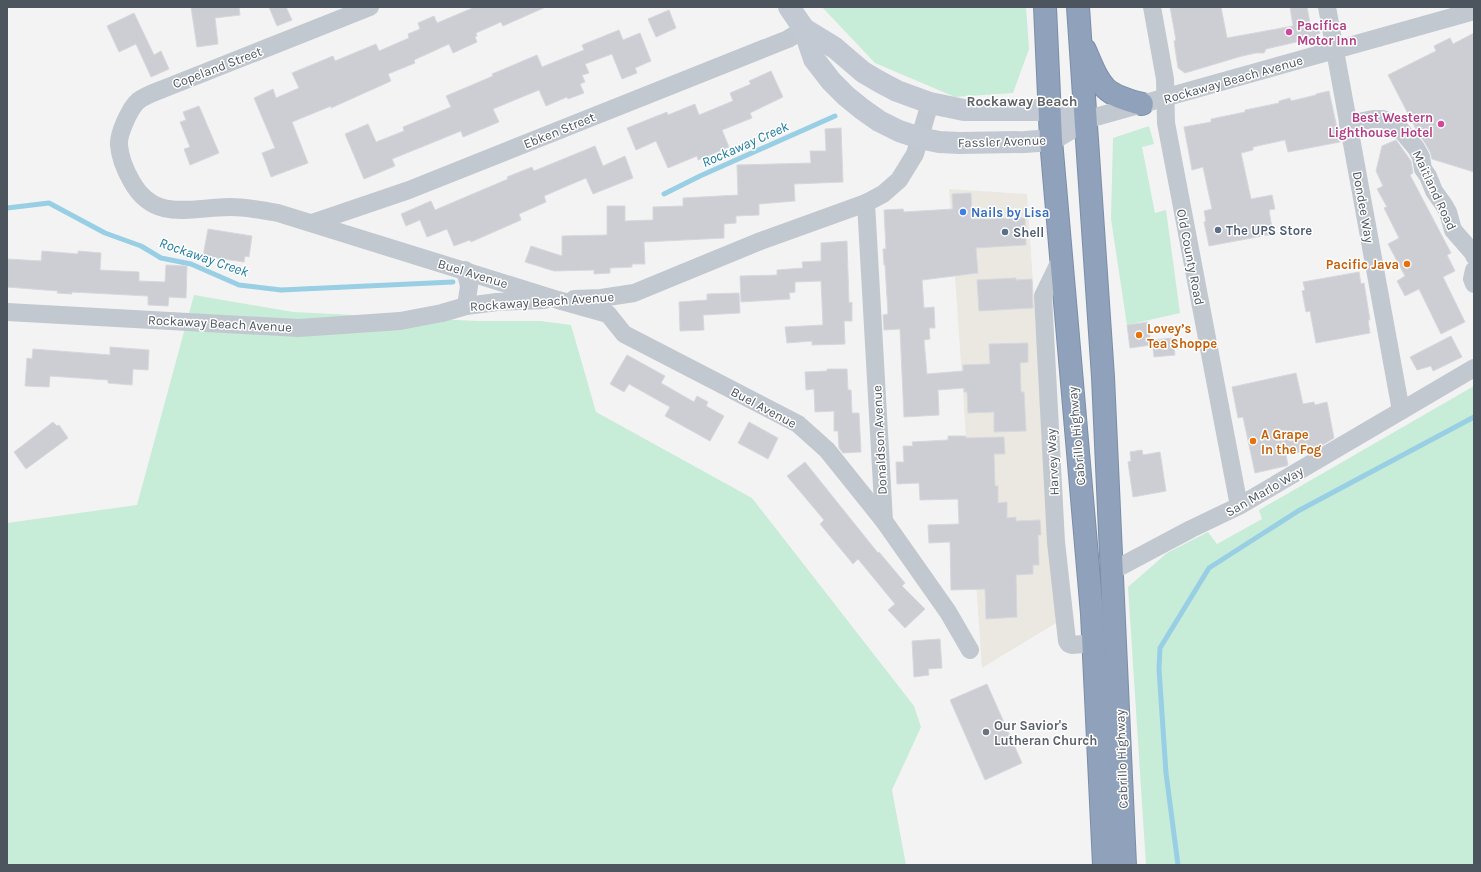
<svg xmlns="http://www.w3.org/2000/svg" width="1481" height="872" font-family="Karla,sans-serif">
<rect width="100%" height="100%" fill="#f4f3f3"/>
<polygon fill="#eae8e1" points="949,189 1027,194 1056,623 982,668"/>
<g fill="#c7ecd8">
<polygon points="822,7 1026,7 1029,49 1013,93 955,97 875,63"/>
<polygon points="1149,126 1154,144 1142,147 1155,213 1166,210 1180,313 1127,325 1111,219 1113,138"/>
<polygon points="194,295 293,312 477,321 540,321 571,325 596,412 752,498 914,706 921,727 892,790 906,865 7,865 7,523 137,505"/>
<polygon points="1474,386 1474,865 1146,865 1128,587 1167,553 1208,532 1217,544 1262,519 1259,510"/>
</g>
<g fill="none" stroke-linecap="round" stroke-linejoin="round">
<g stroke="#99cfe4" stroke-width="5">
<polyline points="664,194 700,176 835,116"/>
<polyline points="7,208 49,203 105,233 141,246 161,258 191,264 239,285 281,290 453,282"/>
<polyline points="1178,865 1166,773 1159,669 1160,648 1209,568 1298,511 1474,417"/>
</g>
</g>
<g fill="#cdced4" stroke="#d7d8dd">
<polygon points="191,7 239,7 240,15 215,18 218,44 197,47"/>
<polygon points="269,7 286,7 292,20 277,26"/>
<polygon points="475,7 546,7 503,26 501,22 476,33 477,36 475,37 477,42 453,53 449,44 414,60 415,63 388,74 391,81 331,108 331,106 292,122 308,163 271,177 262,153 275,148 254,98 273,89 276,98 299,88 292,73 333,56 335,61 376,44 379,51 409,38 408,34 420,29 418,23 434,16 437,23"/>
<polygon points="1170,7 1221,7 1227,38 1293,26 1290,7 1307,7 1310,23 1318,28 1320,33 1314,38 1266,49 1264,53 1256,53 1242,56 1185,73 1178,68 1174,41 1176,40"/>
<polygon points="669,10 676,28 656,37 648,19"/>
<polygon points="134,13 154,55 161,51 169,69 151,77 136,44 119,52 107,26"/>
<polygon points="619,30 623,40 640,33 651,61 635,68 637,73 622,79 612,54 585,64 589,73 582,75 585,82 580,84 584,93 568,99 567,97 546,106 539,90 493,109 499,122 463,137 461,131 392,159 395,166 364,179 345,134 368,124 376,142 404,131 403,127 451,107 446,96 493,76 492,74 537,55 542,67 584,50 582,45"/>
<polygon points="1474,33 1474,172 1432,159 1430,152 1425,143 1416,131 1417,131 1388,75 1436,51 1434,46 1450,38 1453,44"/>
<polygon points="771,71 783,97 750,113 752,118 722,130 729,147 698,160 697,156 668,168 656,141 636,150 627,128 667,112 668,115 695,104 699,115 733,101 730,93 751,84 749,81"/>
<polygon points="1329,91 1340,142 1288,152 1285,140 1253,147 1253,150 1241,153 1251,199 1272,195 1275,209 1269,210 1273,234 1209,246 1204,222 1206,221 1204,211 1212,209 1203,167 1192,170 1184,127 1211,122 1211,119 1245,112 1245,110 1279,103 1279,101 1290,98 1291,101 1316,95 1316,94"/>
<polygon points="199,106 219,153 190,165 184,149 190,147 180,122 186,120 183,112"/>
<polygon points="841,128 843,182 794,184 795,201 759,204 759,215 736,216 736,223 724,224 724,238 644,242 645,264 632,264 632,267 610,268 610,273 594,274 594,270 554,271 525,262 531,246 562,256 562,236 607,235 607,206 625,206 625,221 653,220 653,207 683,206 683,198 738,195 737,165 811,163 810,151 826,151 825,129"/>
<polygon points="1396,140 1411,161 1413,173 1410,175 1451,253 1447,255 1455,271 1443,277 1465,322 1441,334 1419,289 1405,296 1397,281 1405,276 1388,244 1399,238 1384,208 1387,207 1377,189 1383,186 1376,171 1382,146"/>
<polygon points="595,146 603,166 625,156 633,178 593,194 586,178 544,196 546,202 519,214 521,220 471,242 470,240 454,246 447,229 427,237 420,220 406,226 401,214 431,201 435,210 508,179 507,177 532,167 534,171"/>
<polygon points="971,193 972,219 1025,218 1026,245 976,248 978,273 922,280 924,308 934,307 935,328 929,328 930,339 924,340 927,374 963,371 963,365 990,364 989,344 1028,343 1028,362 1020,363 1021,392 1024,392 1026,431 994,432 994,412 968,413 967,392 964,392 964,388 938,390 939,415 904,417 900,329 884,330 883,315 888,314 885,265 884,265 883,249 886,249 884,210 903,209 904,212 953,209 952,194"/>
<polygon points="208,229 252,236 249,257 245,256 244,262 203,256"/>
<polygon points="847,241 849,303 852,302 852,321 844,321 845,344 812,345 812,341 787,343 785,327 823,325 821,281 795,282 795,292 789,293 790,299 741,302 740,276 777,275 777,270 803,268 802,262 821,261 821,243"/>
<polygon points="42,251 78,254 78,251 101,253 100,270 139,272 139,281 165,282 166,265 187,266 186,298 169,297 168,306 148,305 148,296 72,292 72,294 57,293 58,291 7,287 7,259 41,261"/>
<polygon points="1359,272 1361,284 1364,283 1370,320 1368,320 1370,333 1316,343 1310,311 1306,312 1302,291 1305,290 1303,282"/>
<polygon points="1016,278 1016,280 1032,279 1033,308 979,311 977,280"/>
<polygon points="739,293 740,313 703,315 704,330 680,331 679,302 707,300 707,294"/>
<polygon points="1148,322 1151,345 1130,348 1127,325"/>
<polygon points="1451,336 1462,357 1433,371 1431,366 1417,370 1410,357"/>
<polygon points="1173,338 1175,355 1154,357 1152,340"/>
<polygon points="110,347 149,350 148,370 133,369 132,385 108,383 108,380 50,376 49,387 25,386 27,358 32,359 33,349 110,355"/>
<polygon points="627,355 665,376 661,383 694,402 697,396 708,402 706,406 724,416 710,441 665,416 670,407 629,384 624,392 610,384"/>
<polygon points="827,369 847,369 848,390 851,390 852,413 859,413 861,452 843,453 839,448 838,431 834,431 834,411 815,412 814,389 806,390 805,372 827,371"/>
<polygon points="1296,373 1303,404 1314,402 1315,405 1327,402 1334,438 1316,449 1286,455 1288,465 1286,466 1255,473 1243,417 1238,418 1232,387"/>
<polygon points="53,422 57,426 59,425 68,438 26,469 14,452"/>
<polygon points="749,422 778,438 768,459 738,443"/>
<polygon points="948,436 966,436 966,438 1004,437 1005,454 994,454 995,486 998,486 998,503 1007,502 1007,518 1016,517 1016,521 1040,520 1041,535 1038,535 1039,565 1033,565 1033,574 1016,575 1017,617 986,619 985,589 951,590 950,542 929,543 928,525 959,524 958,499 920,500 919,483 897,484 896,462 904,462 903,446 913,446 912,442 948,440"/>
<polygon points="1142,450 1143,455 1160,452 1166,491 1133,497 1128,462 1131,461 1130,452"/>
<polygon points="805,462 878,553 879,552 905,583 902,586 925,609 905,628 888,610 895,604 858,559 853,564 820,524 824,520 787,476"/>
<polygon points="940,639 942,668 928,669 929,675 914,677 912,641"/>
<polygon points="987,684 1022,763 985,780 950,700"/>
</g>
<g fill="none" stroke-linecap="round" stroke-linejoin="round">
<g stroke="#7b8da7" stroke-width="24">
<g id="highway">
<polyline points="1045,7 1051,140 1092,614 1104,865"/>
<polyline points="1078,7 1103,377 1125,865"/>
<path d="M1085,50C1101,87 1102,94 1142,104"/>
</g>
</g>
<g stroke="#c2c8cf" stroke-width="18">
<path d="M370,7L163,89C155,92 144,96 138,101C130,108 118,134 119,145C120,158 125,170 132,182C155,223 192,207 230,207C246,207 262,210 278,213L558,300L608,314L624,334L798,424L827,450L884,521L948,612L970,650"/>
<polyline points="1152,7 1165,79 1166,123 1239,506"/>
<polyline points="1327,7 1401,411"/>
<polyline points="1085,120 1474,11"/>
<polyline points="1348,124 1373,119 1383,119 1393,124 1401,130 1416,148 1421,157 1423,169 1428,176 1434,191 1444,205 1448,212 1453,230 1473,253 1474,256"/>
<polyline points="866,203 884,521"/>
<polyline points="312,223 409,190 788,39 804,29"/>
<polyline points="1061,259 1043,296 1056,542 1067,641 1069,644 1072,645 1094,643"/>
<polyline points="465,270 469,286 466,306"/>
<polyline points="1474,270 1472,279 1474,284"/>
<polyline points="574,299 601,298 634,293 758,242 866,203 883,194 899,180 915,154 930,103"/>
<polyline points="7,312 299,328 400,321 442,313 466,306 497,302 545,300"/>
<polyline points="1112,571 1191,529 1239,506 1474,368"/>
</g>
<g stroke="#c3c9d3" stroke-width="22">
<polyline points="789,7 804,29 814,59 831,81 846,96 862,109 879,121 899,131 920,138 939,142 960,143 1025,142 1051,140 1085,120"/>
<polyline points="804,29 835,48 863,72 880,82 897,91 930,103 964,110 1049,110 1085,120"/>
</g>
<use href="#highway" stroke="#90a2bb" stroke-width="22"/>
</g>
<g fill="#d1479c" stroke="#fff" stroke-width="1.5">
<circle cx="1289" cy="32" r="4"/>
<circle cx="1441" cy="124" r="4"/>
</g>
<circle fill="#3f7fe0" stroke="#fff" stroke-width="1.5" cx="963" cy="212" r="4"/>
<g fill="#5c6f8a" stroke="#fff" stroke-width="1.5">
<circle cx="1218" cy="230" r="4"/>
<circle cx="1005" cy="232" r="4"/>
</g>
<g fill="#e8710a" stroke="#fff" stroke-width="1.5">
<circle cx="1407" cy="264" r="4"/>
<circle cx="1139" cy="335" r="4"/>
<circle cx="1253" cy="441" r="4"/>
</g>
<circle fill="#6b7280" stroke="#fff" stroke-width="1.5" cx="986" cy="732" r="4"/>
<g text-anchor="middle" stroke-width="3" stroke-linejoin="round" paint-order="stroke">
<g font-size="13" font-weight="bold" fill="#b23c85" stroke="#fff" text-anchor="start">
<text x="1297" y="30">Pacifica<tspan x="1297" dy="15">Motor Inn</tspan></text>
<text x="1433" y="122" text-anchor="end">Best Western<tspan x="1433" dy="15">Lighthouse Hotel</tspan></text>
</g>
<g font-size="13" fill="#4c545e" stroke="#fff">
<text transform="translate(217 67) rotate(-21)" y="5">Copeland Street</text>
<text transform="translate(1233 79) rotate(-16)" y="5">Rockaway Beach Avenue</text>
<text transform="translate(559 130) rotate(-22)" y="5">Ebken Street</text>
<text transform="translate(1002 141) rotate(-2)" y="5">Fassler Avenue</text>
<text transform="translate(1435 190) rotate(65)" y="5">Maitland Road</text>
<text transform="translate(1364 207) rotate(80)" y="5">Dondee Way</text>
<text transform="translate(1191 257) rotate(79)" y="5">Old County Road</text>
<text transform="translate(473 273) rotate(17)" y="5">Buel Avenue</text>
<text transform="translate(542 301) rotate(-4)" y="5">Rockaway Beach Avenue</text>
<text transform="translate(220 323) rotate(3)" y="5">Rockaway Beach Avenue</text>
<text transform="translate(764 407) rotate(28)" y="5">Buel Avenue</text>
<text transform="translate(1076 436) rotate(-95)" y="5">Cabrillo Highway</text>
<text transform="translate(879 440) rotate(-93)" y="5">Donaldson Avenue</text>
<text transform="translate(1052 462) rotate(-93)" y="5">Harvey Way</text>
<text transform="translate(1264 491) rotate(-30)" y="5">San Marlo Way</text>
<text transform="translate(1121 759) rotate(-92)" y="5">Cabrillo Highway</text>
</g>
<g font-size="13" font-weight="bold" fill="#366cbe" stroke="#fff" text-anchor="start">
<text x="971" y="217">Nails by Lisa</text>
</g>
<g font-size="13" font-weight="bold" fill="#4e5e75" stroke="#fff" text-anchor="start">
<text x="1226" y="235">The UPS Store</text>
<text x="1013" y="237">Shell</text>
</g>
<g font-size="13" font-weight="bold" fill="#c56008" stroke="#fff" text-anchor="start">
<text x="1399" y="269" text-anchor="end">Pacific Java</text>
<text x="1147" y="333">Lovey’s<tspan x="1147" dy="15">Tea Shoppe</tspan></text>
<text x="1261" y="439">A Grape<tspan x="1261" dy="15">In the Fog</tspan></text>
</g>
<g font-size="13" font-weight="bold" fill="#5b616d" stroke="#fff" text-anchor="start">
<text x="994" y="730">Our Savior's<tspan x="994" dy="15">Lutheran Church</tspan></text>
</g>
<g font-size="14" font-weight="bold" fill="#5f6266" stroke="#fff">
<text x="1022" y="106">Rockaway Beach</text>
</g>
<g font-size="14" font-style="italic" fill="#1d7ba0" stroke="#fff">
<text transform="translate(745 144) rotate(-24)" y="5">Rockaway Creek</text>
<text transform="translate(204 257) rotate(19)" y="5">Rockaway Creek</text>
</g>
</g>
<rect width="1481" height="872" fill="none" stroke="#4c545e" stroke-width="16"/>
</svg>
